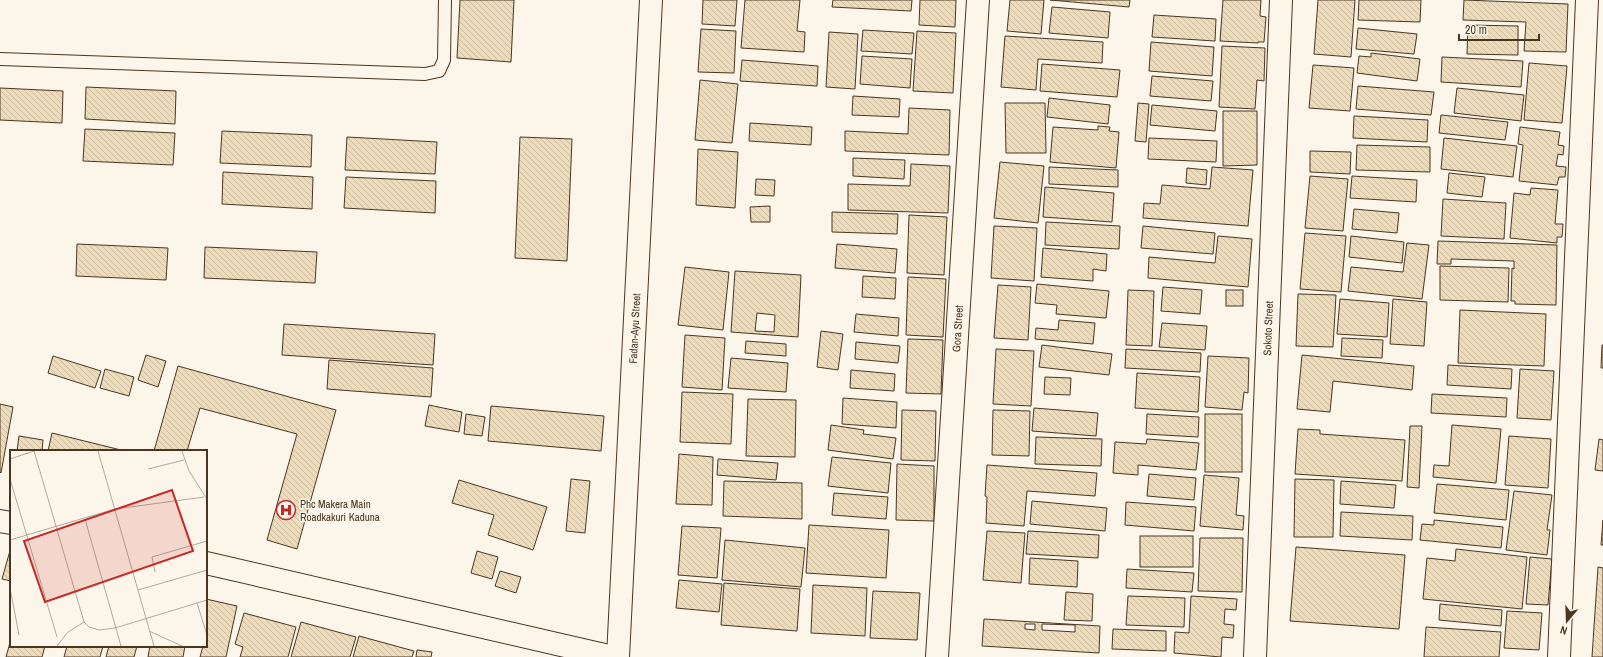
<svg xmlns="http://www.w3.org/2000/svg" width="1603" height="657" font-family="'Archivo Narrow',sans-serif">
<defs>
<pattern id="building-back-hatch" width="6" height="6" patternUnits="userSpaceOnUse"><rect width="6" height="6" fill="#ecdcbc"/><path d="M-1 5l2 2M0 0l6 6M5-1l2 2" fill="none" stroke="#ccbda1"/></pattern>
</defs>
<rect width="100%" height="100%" fill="#fbf6e9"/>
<g fill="url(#building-back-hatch)" stroke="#4a3520" fill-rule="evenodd">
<polygon points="460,0 514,0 511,62 457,58"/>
<polygon points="703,0 737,0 735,26 702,24"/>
<polygon points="745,0 800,0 797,31 805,32 804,52 741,48"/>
<polygon points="833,0 912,0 911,11 832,7"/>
<polygon points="920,0 956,0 955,27 919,25"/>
<polygon points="1010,0 1044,0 1041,34 1007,31"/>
<polygon points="1050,0 1130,0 1129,7"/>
<polygon points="1223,0 1261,0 1260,16 1266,17 1264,42 1258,42 1258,43 1220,41"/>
<polygon points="1318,0 1355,0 1351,57 1314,54"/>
<polygon points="1359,0 1421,0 1420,22 1358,20"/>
<polygon points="1464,0 1568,4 1566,52 1524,51 1526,22 1463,20"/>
<polygon points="1052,7 1110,12 1108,38 1049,33"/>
<polygon points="1154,15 1216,19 1215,41 1152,37"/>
<polygon points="1468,25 1518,26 1518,55 1467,54"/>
<polygon points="1358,28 1417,34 1414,54 1356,49"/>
<polygon points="701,29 736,31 734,73 698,72"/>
<polygon points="863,30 914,33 912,54 861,51"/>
<polygon points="917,31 956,33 953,93 913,91"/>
<polygon points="829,32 858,34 855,89 826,87"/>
<polygon points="1005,36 1103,42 1102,63 1038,59 1036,90 1001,87"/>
<polygon points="1151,42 1214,47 1212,76 1149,71"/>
<polygon points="1222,46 1265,48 1264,81 1257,80 1255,109 1219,107"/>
<polygon points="1371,53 1420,59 1417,81 1357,73 1359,56 1371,57"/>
<polygon points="862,56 912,59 910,88 860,84"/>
<polygon points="1442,57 1523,61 1521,87 1441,82"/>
<polygon points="742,60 818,66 817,86 740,81"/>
<polygon points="1529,63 1567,66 1562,123 1524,120"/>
<polygon points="1042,64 1120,70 1117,97 1040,91"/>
<polygon points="1313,65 1354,68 1350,111 1309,108"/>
<polygon points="1152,76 1213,81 1211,101 1150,96"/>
<polygon points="700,80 738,84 732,143 695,140"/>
<polygon points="1358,86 1434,92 1431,115 1356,109"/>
<polygon points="86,87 176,91 175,124 85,119"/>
<polygon points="0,88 63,91 62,123 0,120"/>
<polygon points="1457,88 1524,95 1521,121 1454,113"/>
<polygon points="853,96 900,99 899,117 852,115"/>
<polygon points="1049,98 1110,105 1108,124 1047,117"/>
<polygon points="1005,103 1045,103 1046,153 1006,153"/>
<polygon points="1138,103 1149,104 1146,142 1135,141"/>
<polygon points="1152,105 1217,111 1215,131 1150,125"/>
<polygon points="909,108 950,110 949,155 845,151 845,131 908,134"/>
<polygon points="1223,111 1257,111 1257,165 1223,166"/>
<polygon points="1441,115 1508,122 1505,140 1439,133"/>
<polygon points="1354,116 1428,120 1427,142 1353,138"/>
<polygon points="750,123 812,127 811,145 749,141"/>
<polygon points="1098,126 1110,127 1109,131 1119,132 1116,168 1050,162 1053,127 1098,130"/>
<polygon points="1520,127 1560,132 1558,145 1564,146 1563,155 1558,154 1556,166 1566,167 1565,177 1559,177 1557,185 1519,181 1523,145 1518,144"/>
<polygon points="85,129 175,133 173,165 83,161"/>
<polygon points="222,131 312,135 311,167 220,163"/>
<polygon points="347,137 437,142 435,174 345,170"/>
<polygon points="520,137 572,139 567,261 515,258"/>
<polygon points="1149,138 1217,141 1216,162 1148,159"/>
<polygon points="1444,138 1517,146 1513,177 1441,169"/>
<polygon points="1357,145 1430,147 1430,172 1356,170"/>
<polygon points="698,149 738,152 735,208 696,205"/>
<polygon points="1310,151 1351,152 1350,174 1310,172"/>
<polygon points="853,158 905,160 904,179 853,176"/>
<polygon points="1000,162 1044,166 1038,223 994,218"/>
<polygon points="911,164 950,166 948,213 848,210 848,184 910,186"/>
<polygon points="1049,167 1118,170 1118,187 1049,184"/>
<polygon points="1212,167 1253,170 1248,226 1143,218 1144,203 1160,204 1162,185 1210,189"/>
<polygon points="1187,168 1207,170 1206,185 1186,183"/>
<polygon points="223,172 313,177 312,209 222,204"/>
<polygon points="1449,173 1485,177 1482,197 1447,193"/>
<polygon points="1310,176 1348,179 1343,231 1305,228"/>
<polygon points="1352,176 1417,180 1416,202 1350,198"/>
<polygon points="346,177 436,181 435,213 344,208"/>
<polygon points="756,179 775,180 774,196 755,195"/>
<polygon points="1045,187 1114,193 1112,222 1043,217"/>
<polygon points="1531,188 1558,190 1555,224 1563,224 1562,237 1557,237 1557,243 1510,238 1514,193 1530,195"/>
<polygon points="1443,199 1506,203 1504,239 1441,236"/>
<polygon points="770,206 770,222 751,222 750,207"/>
<polygon points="1354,209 1399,213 1397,233 1352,229"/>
<polygon points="832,212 898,214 897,234 832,232"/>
<polygon points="909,215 947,217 944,275 907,273"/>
<polygon points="1046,222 1120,226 1119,249 1045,245"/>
<polygon points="994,226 1037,228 1034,281 991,278"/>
<polygon points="1143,226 1215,233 1213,254 1141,248"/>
<polygon points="1305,233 1346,236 1341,292 1300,289"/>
<polygon points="1218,236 1252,239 1248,287 1148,278 1149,257 1215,263"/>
<polygon points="1351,236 1404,242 1402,263 1349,257"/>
<polygon points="1438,241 1557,245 1556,305 1515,304 1515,301 1511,301 1512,268 1514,269 1514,261 1451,259 1451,264 1437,264"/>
<polygon points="1407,243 1429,245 1422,299 1348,291 1351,267 1403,272"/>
<polygon points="77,244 168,248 166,280 76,276"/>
<polygon points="837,244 897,249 895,273 835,268"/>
<polygon points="205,247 317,252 315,283 204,278"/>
<polygon points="1043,248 1107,254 1106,271 1093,269 1093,281 1041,277"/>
<polygon points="1440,266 1509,268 1508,302 1440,300"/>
<polygon points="685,267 729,272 723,330 678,325"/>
<path d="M735,271L801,275L798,337L731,332ZM757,313L775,315L774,332L755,331Z"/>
<polygon points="863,276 896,278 895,299 862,297"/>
<polygon points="908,277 946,279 943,337 906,335"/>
<polygon points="1037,284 1109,291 1106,318 1056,314 1057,305 1035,303"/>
<polygon points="998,285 1031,287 1028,340 994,338"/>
<polygon points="1163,287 1202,290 1200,314 1161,311"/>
<polygon points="1128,290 1154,291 1152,346 1126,345"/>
<rect x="1226" y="290" width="17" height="16"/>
<polygon points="1298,294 1336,295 1333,347 1296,346"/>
<polygon points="1340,299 1389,303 1387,337 1337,334"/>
<polygon points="1393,299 1427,302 1424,346 1390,344"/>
<polygon points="1460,310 1546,314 1544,366 1458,363"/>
<polygon points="856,314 899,318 898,336 854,332"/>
<polygon points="1059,320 1095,323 1093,344 1035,339 1036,328 1058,330"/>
<polygon points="1162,323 1207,326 1205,350 1159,347"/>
<polygon points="284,324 435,334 433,365 282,355"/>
<polygon points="821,331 843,334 838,370 817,367"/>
<polygon points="685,335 725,338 722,390 682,387"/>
<polygon points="1342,338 1383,340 1382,358 1341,356"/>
<polygon points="908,339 943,340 941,394 906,393"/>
<polygon points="746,341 786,344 786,356 745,353"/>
<polygon points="856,342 900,346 898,363 855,359"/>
<polygon points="1042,345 1112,354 1109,375 1039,367"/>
<polygon points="1602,345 1603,345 1603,368 1601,368"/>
<polygon points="996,349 1034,351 1031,406 993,404"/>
<polygon points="1126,349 1201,353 1200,372 1125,368"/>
<polygon points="146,355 166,361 158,387 138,380"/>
<polygon points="1302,355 1414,366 1412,390 1333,381 1330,412 1297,409"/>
<polygon points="53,356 101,371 95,388 48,373"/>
<polygon points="1208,356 1249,358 1248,393 1244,392 1242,410 1205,407"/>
<polygon points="731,358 788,363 786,392 728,388"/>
<polygon points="329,360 433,368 431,397 327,389"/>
<polygon points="1448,365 1512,369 1511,389 1447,385"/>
<polygon points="178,366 336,410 297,549 267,540 297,434 200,408 187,451 154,451"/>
<polygon points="105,369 134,377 129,396 100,388"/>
<polygon points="1520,369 1554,371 1551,420 1517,418"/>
<polygon points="851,370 895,374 894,391 850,388"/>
<polygon points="1137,373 1200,377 1198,412 1135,408"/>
<polygon points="1045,377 1071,378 1070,395 1044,394"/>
<polygon points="682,392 733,394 731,444 680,442"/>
<polygon points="1432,394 1507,398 1506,417 1431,413"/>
<polygon points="843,398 897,402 896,428 842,424"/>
<polygon points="748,399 796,400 795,457 746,456"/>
<polygon points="0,404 13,407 1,473 0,472"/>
<polygon points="429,405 462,412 459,432 425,426"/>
<polygon points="491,406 604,416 601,451 488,441"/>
<polygon points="1034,408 1098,413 1096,436 1032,431"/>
<polygon points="902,410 936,411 935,461 901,460"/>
<polygon points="993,410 1030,411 1029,456 992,455"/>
<polygon points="466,414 485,417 482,436 464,434"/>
<polygon points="1147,414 1199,417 1198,437 1146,434"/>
<rect x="1205" y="414" width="37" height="58"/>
<polygon points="831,425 864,430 863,434 896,438 893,459 828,450"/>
<polygon points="1452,425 1501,429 1496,483 1433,477 1434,465 1449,466"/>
<polygon points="1410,426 1422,426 1419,488 1407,487"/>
<polygon points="1298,429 1320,430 1320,434 1405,440 1402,481 1295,474"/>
<polygon points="52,433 125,451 48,451"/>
<polygon points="19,436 43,440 42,451 17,451"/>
<polygon points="1509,436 1551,439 1548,488 1505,485"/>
<polygon points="1036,437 1102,439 1101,466 1035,464"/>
<polygon points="1147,439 1199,443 1196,470 1138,465 1138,475 1113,473 1115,442 1146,444"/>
<polygon points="1599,439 1603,440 1603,471 1595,470"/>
<polygon points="679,454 713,457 712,505 676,504"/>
<polygon points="832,457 891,463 888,493 828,486"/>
<polygon points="718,459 778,463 776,480 717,475"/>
<polygon points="897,464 934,466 934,521 896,520"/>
<polygon points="987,465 1097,473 1095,496 1027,491 1024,526 986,523 987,497 985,496"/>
<polygon points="1149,474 1196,478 1194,500 1147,496"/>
<polygon points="1204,475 1239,478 1236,515 1244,516 1243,530 1200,526"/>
<polygon points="571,479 590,481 585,533 566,531"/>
<polygon points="1295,479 1334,480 1333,537 1294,537"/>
<polygon points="459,480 547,507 533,550 488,535 494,515 452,503"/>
<polygon points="724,481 802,483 802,519 723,516"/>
<polygon points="1341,481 1396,485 1394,508 1340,504"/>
<polygon points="1437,484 1509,490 1506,520 1434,513"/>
<polygon points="1514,491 1552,495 1547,530 1550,530 1547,555 1506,550"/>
<polygon points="834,493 888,497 886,519 832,515"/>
<polygon points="1032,501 1107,508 1105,531 1030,524"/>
<polygon points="1126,502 1196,507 1194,531 1125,525"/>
<polygon points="1341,512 1413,516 1412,540 1340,536"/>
<polygon points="1434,520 1503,527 1501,548 1420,540 1422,524 1434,525"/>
<polygon points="1603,520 1603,545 1601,545"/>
<polygon points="809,525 889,530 886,578 806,573"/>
<polygon points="682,526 721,528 717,578 678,575"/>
<polygon points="987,531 1025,533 1021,583 983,580"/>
<polygon points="1028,531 1099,535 1098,558 1026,554"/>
<rect x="1140" y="536" width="53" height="31"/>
<polygon points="1200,538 1243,538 1242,592 1198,591"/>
<polygon points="725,540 805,548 801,587 722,580"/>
<polygon points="11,547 11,581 2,579"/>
<polygon points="1296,547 1405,555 1399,629 1290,621"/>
<polygon points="1456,549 1527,557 1522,609 1423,599 1427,558 1455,561"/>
<polygon points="477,551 498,557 492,579 471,573"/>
<polygon points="1530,557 1552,559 1548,605 1526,604"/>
<polygon points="1030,558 1078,561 1077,587 1029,584"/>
<polygon points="1598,567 1603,568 1603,657 1592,657"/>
<polygon points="1127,569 1194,573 1192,592 1126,588"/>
<polygon points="500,571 521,577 516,593 495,586"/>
<polygon points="679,580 722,584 719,612 676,608"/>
<polygon points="724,583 800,589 797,631 721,625"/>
<polygon points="813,585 867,588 865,636 811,633"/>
<polygon points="873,591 920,593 917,640 870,638"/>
<polygon points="1066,592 1093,594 1092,621 1064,620"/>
<polygon points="1128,596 1185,598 1184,627 1126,625"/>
<polygon points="1191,596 1237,599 1236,610 1225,609 1224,624 1234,625 1233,638 1222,637 1221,657 1174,653 1175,632 1189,633"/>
<polygon points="206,599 237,606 226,657 200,657 203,646 206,646"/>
<polygon points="1440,604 1502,610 1501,626 1439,620"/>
<polygon points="1507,611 1542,613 1539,650 1504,648"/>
<polygon points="244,613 296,627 288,657 240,657 243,647 235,644"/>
<path d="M984,619L1100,626L1099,653L982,646ZM1025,624H1035V630L1025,629ZM1042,624L1075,625V632L1042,630Z"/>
<polygon points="301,622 356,637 350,657 291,657"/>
<polygon points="1426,627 1501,632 1499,657 1424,657"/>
<polygon points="1113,629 1166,631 1166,651 1112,649"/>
<polygon points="359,636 414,651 412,657 353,657"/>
<polygon points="11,639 11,646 45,646 42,657 6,657"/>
<polygon points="67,646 103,646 100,657 64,657"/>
<polygon points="109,646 137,646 134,657 106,657"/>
<polygon points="150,646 185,646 183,657 148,657"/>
<polygon points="417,650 432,652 431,657 416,657"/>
</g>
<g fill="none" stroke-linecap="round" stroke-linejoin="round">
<g stroke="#4a3520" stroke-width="14">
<polyline id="lane" points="0,59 425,74 439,71 444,60 445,0"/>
</g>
<g stroke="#4a3520" stroke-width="24">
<g id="street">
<polyline points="0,521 11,523"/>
<polyline points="206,563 613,657"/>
<path id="s1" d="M618,657L651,0"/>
<path id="s2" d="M937,657L978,0"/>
<path id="s3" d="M1255,657L1281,0"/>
<polyline points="1559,657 1587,0"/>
</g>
</g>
<use href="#lane" stroke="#fbf6e9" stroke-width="12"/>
<use href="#street" stroke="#fbf6e9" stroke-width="22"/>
</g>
<defs>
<g id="hospital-ring" transform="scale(1)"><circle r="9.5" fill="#fbf6e9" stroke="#c62828" stroke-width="1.5"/><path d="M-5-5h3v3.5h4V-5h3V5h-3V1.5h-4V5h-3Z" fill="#c62828"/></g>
</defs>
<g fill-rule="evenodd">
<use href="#hospital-ring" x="286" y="510"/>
</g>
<g text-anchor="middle" stroke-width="3" stroke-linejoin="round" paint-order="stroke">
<g font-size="11" fill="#4a3520" stroke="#fbf6e9">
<text dy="4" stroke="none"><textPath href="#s1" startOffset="329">Fadan-Ayu Street</textPath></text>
<text dy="4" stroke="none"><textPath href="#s2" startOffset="329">Gora Street</textPath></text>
<text dy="4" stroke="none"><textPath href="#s3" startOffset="329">Sokoto Street</textPath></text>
</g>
<g font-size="11" fill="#4a3520" stroke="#fbf6e9" text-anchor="start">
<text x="300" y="508">Phc Makera Main<tspan x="300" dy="13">Roadkakuri Kaduna</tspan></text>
</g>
</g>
<g transform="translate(10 450)">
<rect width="197" height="197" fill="#fbf6e9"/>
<path fill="none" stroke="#b4a999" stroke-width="1" d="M24,1L74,172L79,177L89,180L105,178L197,150M88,1L144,196M172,1L179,21L197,49M0,9L24,1M138,19L174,10M0,29L47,187M75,69L111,196M0,90L105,59L194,47M145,122L142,107L197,91M0,138L9,185M128,140L197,120M187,153L197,185M139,181L172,196M47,196L58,182L74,172"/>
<path fill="#c62828" fill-opacity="0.15" stroke="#c62828" stroke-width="2" d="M162,40L183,101L35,152L14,91Z"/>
<rect width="197" height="197" fill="none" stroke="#4a3520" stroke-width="2"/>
</g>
<g transform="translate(1567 621) rotate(199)" stroke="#fbf6e9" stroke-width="3" paint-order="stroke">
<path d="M0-3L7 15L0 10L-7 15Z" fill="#4a3520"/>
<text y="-6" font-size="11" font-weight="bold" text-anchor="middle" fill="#4a3520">N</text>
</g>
<path d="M1459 34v6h80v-6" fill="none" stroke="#4a3520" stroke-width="2"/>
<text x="1465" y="34" font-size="12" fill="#4a3520" stroke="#fbf6e9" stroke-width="3" paint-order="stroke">20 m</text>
</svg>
